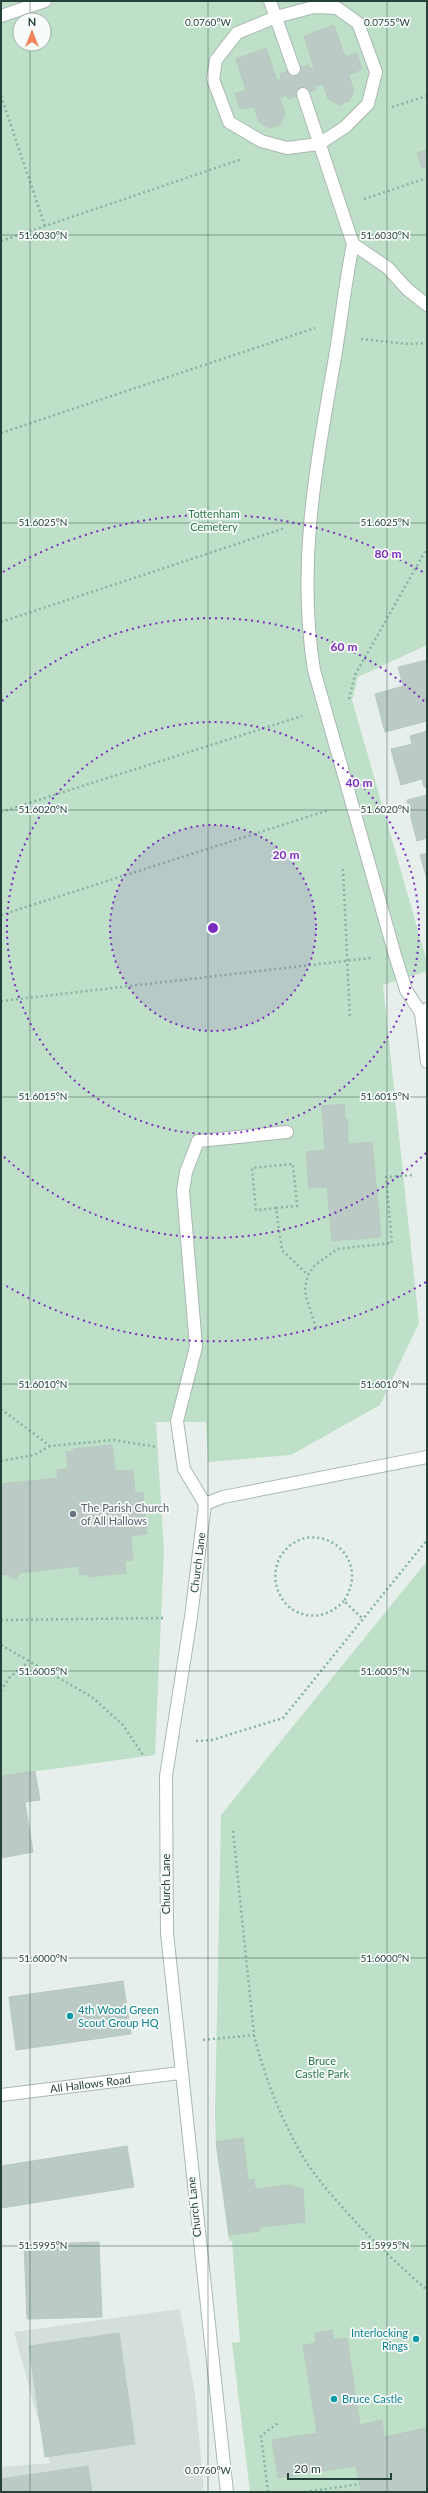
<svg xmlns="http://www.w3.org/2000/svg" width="428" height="2493" font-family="Lato,sans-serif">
<rect width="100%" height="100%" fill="#e6efeb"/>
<polygon fill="#d4dfda" points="180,2309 195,2394 204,2492 1,2492 1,2467 50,2463 14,2332"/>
<g fill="#bfe0c8" fill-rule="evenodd">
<path d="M1,1H427V645L358,677L352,700L427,962V971L383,985L419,1323L380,1405L291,1455L208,1462L206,1422H156L164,1551L155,1755L1,1776ZM20,20H44V44H20Z"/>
<polygon points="427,1561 427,2492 250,2492 232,2343 240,2342 232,2241 229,2241 216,2142 215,2114 221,1815"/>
</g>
<g fill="#bbcac4" stroke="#b8c9c2">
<polygon points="334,25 345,57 357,53 362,69 349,75 354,91 349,101 339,105 328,99 323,84 315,86 316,90 288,99 287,95 280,98 285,114 280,125 269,128 259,122 254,107 240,109 235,94 246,90 236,59 266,48 277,80 281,79 280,74 308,65 310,69 314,68 304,36"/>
<polygon points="427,150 427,167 422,168 417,153"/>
<polygon points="427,660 427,700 380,713 375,694 403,686 398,667"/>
<polygon points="427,700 427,721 385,732 380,713"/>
<polygon points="427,731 427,759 396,768 391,749 412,744 410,736"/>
<polygon points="427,759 427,787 424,787 422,779 401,785 396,768"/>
<polygon points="427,795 427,818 412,822 407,800"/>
<polygon points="427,818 427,838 417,841 412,822"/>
<polygon points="427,853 427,876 426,876 420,855"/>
<polygon points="344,1104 345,1120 348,1119 348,1144 372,1142 381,1237 332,1241 327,1187 309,1188 306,1152 325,1150 322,1106"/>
<polygon points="112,1445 115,1471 133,1470 135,1493 143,1492 147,1534 131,1536 133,1560 125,1561 126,1573 88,1577 87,1574 80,1575 79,1566 19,1573 17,1579 10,1577 9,1574 1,1575 1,1484 58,1478 57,1470 68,1468 66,1452 74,1451 73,1449"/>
<polygon points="35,1771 40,1800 25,1802 33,1852 1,1858 1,1776"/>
<polygon points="123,1981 131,2034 16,2050 9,1997"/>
<polygon points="243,2138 248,2180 254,2179 260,2231 229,2235 216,2142"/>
<polygon points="127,2146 134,2187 1,2208 1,2166"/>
<polygon points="289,2185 303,2189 305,2222 260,2227 255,2189"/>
<polygon points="99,2242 102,2317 27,2319 24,2245"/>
<polygon points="332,2330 333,2340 347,2338 360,2425 382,2420 384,2437 427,2428 427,2492 361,2492 356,2466 278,2478 272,2440 317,2433 303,2345 316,2343 315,2333"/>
<polygon points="119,2333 135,2444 45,2457 29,2346"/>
<polygon points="88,2466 92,2492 1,2492 1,2479"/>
</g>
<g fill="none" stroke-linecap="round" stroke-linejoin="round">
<g stroke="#a8b8b2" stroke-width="14">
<g id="lane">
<polyline points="270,1 294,69"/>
<polygon points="314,7 337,8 358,23 376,72 368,104 345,127 319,144 287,148 261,141 229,122 213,79 216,60 237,33 276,17"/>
<polyline points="1,16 45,1"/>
<polyline points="303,94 353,244 388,268 407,289 427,305"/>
<path d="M353,244C345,283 341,323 334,363C316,467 297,564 314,670L395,955L406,990L421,1013"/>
<polyline points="205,1504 184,1469 177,1421 196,1347 183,1191 186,1172 198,1141 287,1132"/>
</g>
</g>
<g stroke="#a8b8b2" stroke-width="14">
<g id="street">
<polyline points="427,1009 421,1013 427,1062"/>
<path id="s1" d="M1,2095L180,2073"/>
<path id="s2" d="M227,2492L167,1933L166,1776L191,1617L205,1504L223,1497L427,1457"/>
</g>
</g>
<g stroke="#86b3a5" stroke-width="2.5" stroke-dasharray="2 3" stroke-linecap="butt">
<polyline points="1,96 45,226"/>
<polyline points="392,107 427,96"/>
<polyline points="364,199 427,178"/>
<polyline points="1,241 242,159"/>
<polyline points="361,339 408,344 427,343"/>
<polyline points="1,433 315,328"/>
<polyline points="1,622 285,528"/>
<polyline points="349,699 355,675 427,548"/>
<polyline points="1,812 302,716"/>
<polyline points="343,869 350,1019"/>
<polyline points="1,915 329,810"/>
<polyline points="1,1001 371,958"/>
<polyline points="276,1208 297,1206 293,1164 252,1168 256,1210 276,1208 282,1250 308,1275"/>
<polyline points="316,1328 306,1297 305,1287 308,1275 314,1266 337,1249 392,1243 386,1177 412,1175"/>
<polyline points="1,1409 50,1446 114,1440 157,1447"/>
<polyline points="1,1461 34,1455 50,1446"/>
<path d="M344,1601C331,1614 315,1620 297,1612C285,1606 279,1596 276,1584C274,1575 276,1565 280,1557C308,1512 375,1552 344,1601L363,1619"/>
<polyline points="1,1620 166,1618"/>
<polyline points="1,1645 92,1697 123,1725 143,1755"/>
<polyline points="1,1691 9,1678 28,1662"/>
<polyline points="196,1741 212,1740 283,1718 427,1540"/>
<path d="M233,1831L254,2035C264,2078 290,2143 317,2177C349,2218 388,2256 427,2290"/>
<polyline points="203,2040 254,2035"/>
<polyline points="268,2492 261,2436 278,2423"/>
<polyline points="305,2492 360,2484"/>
</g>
<use href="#lane" stroke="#fff" stroke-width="12"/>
<use href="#street" stroke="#fff" stroke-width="12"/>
</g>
<path fill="none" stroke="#24423a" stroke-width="1" stroke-opacity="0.45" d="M30,1V20M208,1V2492M387,1V2492M30,44V2492M1,235H427M1,523H427M1,810H427M1,1097H427M1,1384H427M1,1671H427M1,1958H427M1,2246H427"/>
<circle cx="213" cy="928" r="103" fill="#7b2cbf" fill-opacity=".12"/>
<g fill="none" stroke="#7b2cbf" stroke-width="2" stroke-dasharray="2 4">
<circle cx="213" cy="928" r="103"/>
<circle cx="213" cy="928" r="206"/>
<path d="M426 1153A310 310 0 0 1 2 1155M2 701A310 310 0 0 1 426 703"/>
<path d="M426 1282A413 413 0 0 1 3 1284M3 572A413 413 0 0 1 426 574"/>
</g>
<circle fill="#6b7280" stroke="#f7fbf9" stroke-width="1.5" cx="73" cy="1514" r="4"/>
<g fill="#0f9aa8" stroke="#f7fbf9" stroke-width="1.5">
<circle cx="70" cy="2016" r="4"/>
<circle cx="416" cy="2339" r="4"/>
<circle cx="334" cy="2399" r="4"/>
</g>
<g text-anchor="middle" stroke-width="3.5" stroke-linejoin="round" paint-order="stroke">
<g font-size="11" fill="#2d7a4b" stroke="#f7fbf9">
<text x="214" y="518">Tottenham<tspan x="214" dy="13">Cemetery</tspan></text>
<text x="322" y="2065">Bruce<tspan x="322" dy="13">Castle Park</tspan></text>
</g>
<g font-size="11" fill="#5b616d" stroke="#f7fbf9" text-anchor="start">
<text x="81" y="1512">The Parish Church<tspan x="81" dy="13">of All Hallows</tspan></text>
</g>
<g font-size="11" fill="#24423a" stroke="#f7fbf9">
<text dy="4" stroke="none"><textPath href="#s2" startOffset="935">Church Lane</textPath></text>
<text transform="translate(166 1884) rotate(-90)" y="4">Church Lane</text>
<text dy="4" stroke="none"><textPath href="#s1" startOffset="90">All Hallows Road</textPath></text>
<text transform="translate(194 2207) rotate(-96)" y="4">Church Lane</text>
</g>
<g font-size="11" fill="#0d838f" stroke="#f7fbf9" text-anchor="start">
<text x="78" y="2014">4th Wood Green<tspan x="78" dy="13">Scout Group HQ</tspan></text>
<text x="408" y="2337" text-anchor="end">Interlocking<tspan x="408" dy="13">Rings</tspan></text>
<text x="342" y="2403">Bruce Castle</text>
</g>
</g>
<g font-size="10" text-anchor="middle" fill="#24423a" stroke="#f7fbf9" stroke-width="3.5" stroke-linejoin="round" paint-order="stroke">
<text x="208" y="26">0.0760°W</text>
<text x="387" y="26">0.0755°W</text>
<text x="43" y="239">51.6030°N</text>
<text x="385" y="239">51.6030°N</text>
<text x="43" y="526">51.6025°N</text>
<text x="385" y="526">51.6025°N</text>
<text x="43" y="813">51.6020°N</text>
<text x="385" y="813">51.6020°N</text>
<text x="43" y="1100">51.6015°N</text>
<text x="385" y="1100">51.6015°N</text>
<text x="43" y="1388">51.6010°N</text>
<text x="385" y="1388">51.6010°N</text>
<text x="43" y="1675">51.6005°N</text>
<text x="385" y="1675">51.6005°N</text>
<text x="43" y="1962">51.6000°N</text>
<text x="385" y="1962">51.6000°N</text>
<text x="43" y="2249">51.5995°N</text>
<text x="385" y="2249">51.5995°N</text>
<text x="208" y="2474">0.0760°W</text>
</g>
<circle cx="213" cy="928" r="6" fill="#7b2cbf" stroke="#f7fbf9" stroke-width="2"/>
<g font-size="12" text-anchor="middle" font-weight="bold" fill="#7b2cbf" stroke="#f7fbf9" stroke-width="3.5" stroke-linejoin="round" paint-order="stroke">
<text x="388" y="558">80 m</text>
<text x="344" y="651">60 m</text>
<text x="359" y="787">40 m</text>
<text x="286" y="859">20 m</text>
</g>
<rect width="428" height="2493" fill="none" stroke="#24423a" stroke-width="4"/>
<g transform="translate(32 32)"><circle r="19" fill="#f7fbf9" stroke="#a3b1ad"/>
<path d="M0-3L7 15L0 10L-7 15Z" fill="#f4845f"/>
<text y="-6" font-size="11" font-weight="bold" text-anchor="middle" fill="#24423a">N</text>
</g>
<path d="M288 2473v6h103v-6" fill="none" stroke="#24423a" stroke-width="2"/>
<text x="294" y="2473" font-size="12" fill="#24423a" stroke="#f7fbf9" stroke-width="3" paint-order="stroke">20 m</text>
</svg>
